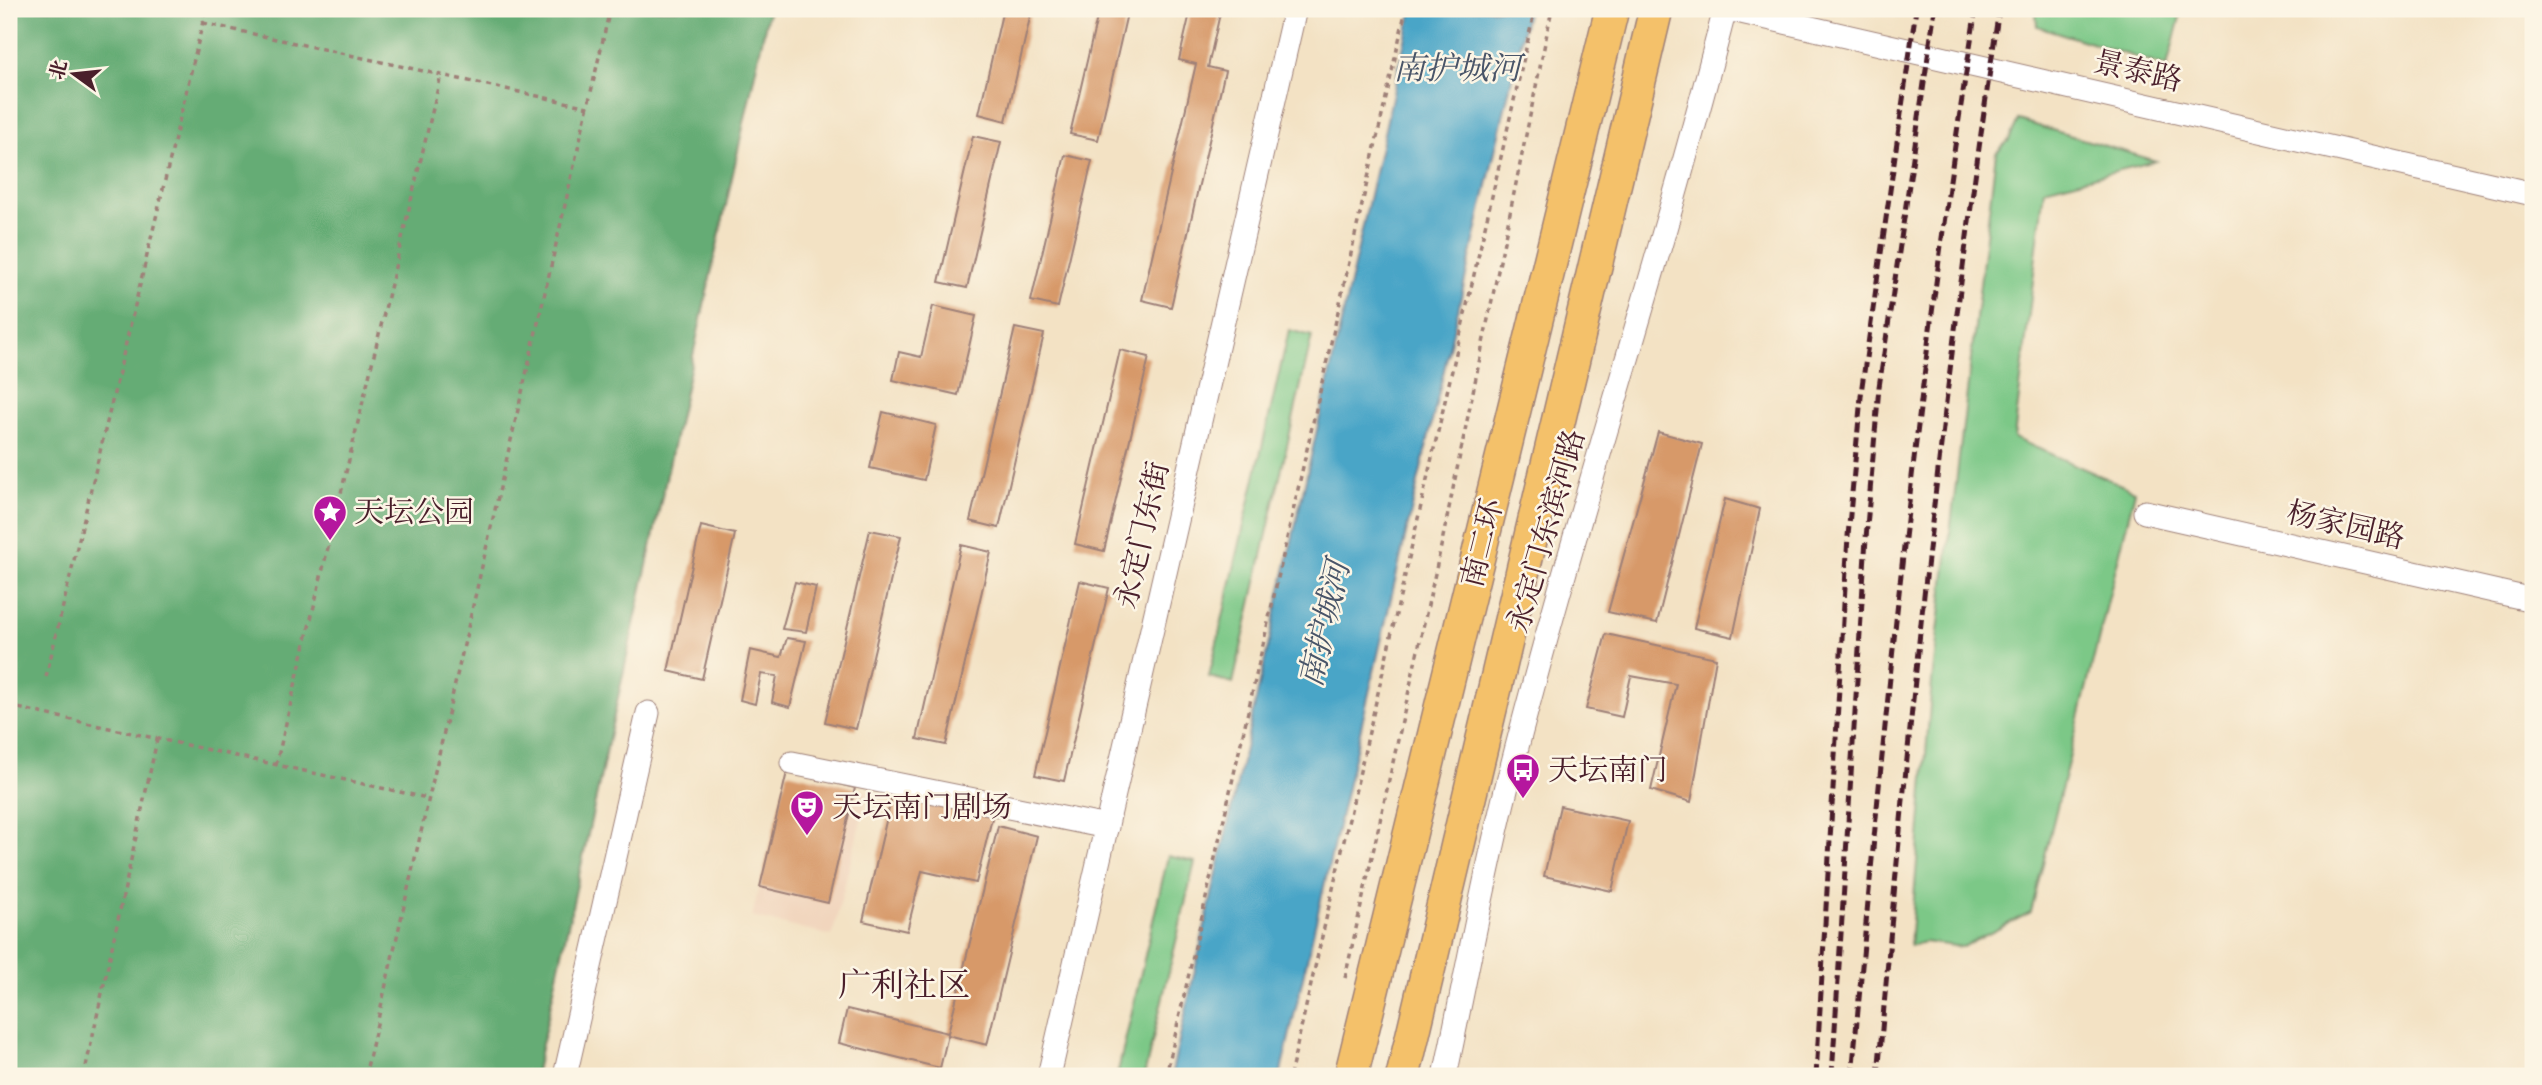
<svg xmlns="http://www.w3.org/2000/svg" width="2542" height="1085" font-family="Cardo,'Noto Serif SC',serif">
<rect width="100%" height="100%" fill="#fcf5e5"/>
<filter id="ink" filterUnits="userSpaceOnUse"><feTurbulence type="fractalNoise" baseFrequency=".0143" numOctaves="2"/><feDisplacementMap in="SourceGraphic" scale="14" xChannelSelector="R" yChannelSelector="G"/><feConvolveMatrix kernelMatrix="1 2 1 2 8 2 1 2 1" color-interpolation-filters="sRGB"/></filter>
<filter id="wash" filterUnits="userSpaceOnUse"><feTurbulence type="fractalNoise" baseFrequency=".00686" numOctaves="4" result="noise"/><feDisplacementMap in="SourceGraphic" scale="28" xChannelSelector="R" yChannelSelector="G"/><feGaussianBlur stdDeviation="1.57" result="paint"/><feColorMatrix in="noise" values="0 0 0 0 0 0 0 0 0 0 0 0 0 0 0 0 0 1.4 0 .05"/><feComposite in="paint" operator="in"/></filter>
<g filter="url(#wash)">
<rect width="100%" height="100%" fill="#f3e2c4"/>
<polygon fill="#f1d5bd" points="787,772 868,792 832,936 752,917"/>
<g fill="#7cc887" stroke="#637459" stroke-width="2">
<polygon points="2014,9 2182,9 2167,67 2037,26 2036,12"/>
<polygon points="2018,120 2156,161 2044,189 2014,438 2135,491 2031,912 1963,947 1924,942 1910,946 1932,681 1996,153 2009,140"/>
<polygon points="1289,330 1312,336 1233,683 1209,677"/>
<polygon points="1168,856 1195,862 1144,1076 1117,1076"/>
</g>
<polygon fill="#65ac74" stroke="#586650" stroke-width="2" points="9,9 769,9 535,1076 9,1076"/>
<polygon fill="#48a5c7" stroke="#496279" stroke-width="2" points="1412,9 1528,9 1280,1076 1171,1076"/>
<g id="blocks">
<g fill="#d79969">
<polygon points="1003,9 1032,9 1006,121 979,114"/>
<polygon points="1099,9 1128,9 1098,140 1070,134"/>
<polygon points="1191,9 1221,9 1208,67 1225,71 1171,307 1142,300 1196,64 1179,60"/>
<polygon points="973,136 1001,142 967,288 939,282"/>
<polygon points="1065,155 1092,161 1058,307 1031,301"/>
<polygon points="933,306 976,316 958,395 893,380 899,352 921,357"/>
<polygon points="1015,328 1044,334 999,528 970,521"/>
<polygon points="1120,350 1149,357 1104,551 1075,544"/>
<polygon points="883,412 936,425 924,480 870,468"/>
<polygon points="1658,432 1702,444 1657,623 1608,612"/>
<polygon points="1725,499 1760,509 1733,637 1694,628"/>
<polygon points="701,526 735,534 702,679 668,671"/>
<polygon points="870,530 901,536 856,729 825,722"/>
<polygon points="961,545 991,552 946,745 917,739"/>
<polygon points="1080,581 1109,588 1064,781 1035,775"/>
<polygon points="795,582 816,587 806,632 782,629"/>
<polygon points="1606,634 1716,658 1691,802 1651,790 1676,684 1631,676 1622,717 1586,709"/>
<polygon points="787,638 806,641 790,707 772,702 777,676 761,674 755,704 740,700 750,650 781,657"/>
<polygon points="787,772 855,788 828,903 760,887"/>
<polygon points="893,791 993,814 976,883 922,871 907,931 863,921"/>
<polygon points="1560,806 1628,821 1612,891 1544,876"/>
<polygon points="998,826 1037,836 987,1045 948,1035 940,1068 839,1043 847,1009 948,1033"/>
</g>
</g>
</g>
<g filter="url(#ink)">
<use href="#blocks" fill-opacity="0" stroke="#9e8078" stroke-width="2"/>
<g fill="none" stroke-linecap="round" stroke-linejoin="round">
<g stroke="#9e8078" stroke-width="25">
<g id="minor">
<polyline points="1728,9 2533,194"/>
<polyline points="2145,512 2533,600"/>
<polyline points="792,763 1107,827"/>
<polyline points="565,1076 648,713"/>
<polyline points="1049,1076 1295,9"/>
<path d="M1445,1076C1465,982 1482,887 1505,794C1571,530 1658,272 1725,9"/>
</g>
</g>
<g stroke="#9e8078" stroke-width="36">
<g id="highway">
<polyline points="1351,1076 1612,9"/>
<polyline points="1403,1076 1656,9"/>
</g>
</g>
<g stroke="#9e8078" stroke-width="3.5" stroke-dasharray="5 5" stroke-linecap="butt">
<polyline points="203,23 588,107"/>
<polyline points="46,677 206,9"/>
<polyline points="9,706 427,798"/>
<polyline points="276,765 441,75"/>
<polyline points="1345,978 1442,542 1552,9"/>
<polyline points="84,1076 157,740"/>
<polyline points="365,1076 610,9"/>
<polyline points="1166,1076 1406,9"/>
<polyline points="1290,1076 1535,9"/>
</g>
<use href="#minor" stroke="#fff" stroke-width="23"/>
<use href="#highway" stroke="#f4c16a" stroke-width="33"/>
<g stroke="#4a1f2b" stroke-width="5" stroke-dasharray="10 5" stroke-linecap="butt">
<polyline points="1816,1076 1848,536 1862,386 1916,9"/>
<polyline points="1832,1076 1866,538 1879,387 1935,9"/>
<path d="M1852,1076C1884,720 1919,362 1976,9"/>
<path d="M1878,1076C1908,720 1946,363 1999,9"/>
</g>
</g>
</g>
<defs>
<g id="sight-pin" transform="scale(1.75)"><path d="M0 17L-7.5 6A9.5 9.5 0 1 1 7.5 6Z" fill="#b5179e" stroke="#fcf5e5"/><path d="M0-6L1.8-2.2L6-1.7L2.9 1.2L3.7 5.4L0 3.3L-3.7 5.4L-2.9 1.2L-6-1.7L-1.8-2.2Z" fill="#fff"/></g>
<g id="bus-pin" transform="scale(1.75)"><path d="M0 17L-7.5 6A9.5 9.5 0 1 1 7.5 6Z" fill="#b5179e" stroke="#fcf5e5"/><path d="M-5-6H5V4H4V6H2V4H-2V6H-4V4H-5ZM-3.5-4V0h7V-4ZM-3.5 1.2v1.5H-2V1.2ZM2 1.2v1.5H3.5V1.2Z" fill="#fff"/></g>
<g id="theatre-pin" transform="scale(1.75)"><path d="M0 17L-7.5 6A9.5 9.5 0 1 1 7.5 6Z" fill="#b5179e" stroke="#fcf5e5"/><path d="M-5-5.5Q0-4 5-5.5V0Q5 5 0 6Q-5 5-5 0ZM-3.3-2.5H-1v1.5H-3.3ZM1-2.5H3.3v1.5H1ZM-2.8 1Q0 5.5 2.8 1Z" fill="#fff"/></g>
</defs>
<g fill-rule="evenodd">
<use href="#sight-pin" x="330" y="512"/>
<use href="#bus-pin" x="1523" y="770"/>
<use href="#theatre-pin" x="807" y="807"/>
</g>
<g text-anchor="middle" stroke-width="5" stroke-linejoin="round" paint-order="stroke">
<g font-size="30" fill="#4a1f2b" stroke="#fcf5e5">
<text transform="translate(2138 71) rotate(13)" y="10">景泰路</text>
<text transform="translate(2346 525) rotate(13)" y="10">杨家园路</text>
<text transform="translate(1546 531) rotate(-74)" y="10">永定门东滨河路</text>
<text transform="translate(1142 535) rotate(-77)" y="10">永定门东街</text>
<text transform="translate(1482 543) rotate(-76)" y="10">南二环</text>
</g>
<g font-size="30" fill="#4a1f2b" stroke="#fcf5e5" text-anchor="start">
<text x="354" y="522">天坛公园</text>
<text x="1548" y="780">天坛南门</text>
<text x="832" y="817">天坛南门剧场</text>
</g>
<g font-size="32" font-style="italic" fill="#495569" stroke="#fcf5e5">
<text x="1457" y="79">南护城河</text>
<text transform="translate(1324 624) rotate(-77)" y="11">南护城河</text>
</g>
<g font-size="33" fill="#4a1f2b" stroke="#fcf5e5">
<text x="904" y="996">广利社区</text>
</g>
</g>
<rect width="2542" height="1085" fill="none" stroke="#fcf5e5" stroke-width="35"/>
<g transform="translate(74 74) rotate(285)" stroke="#fcf5e5" stroke-width="5" paint-order="stroke">
<path d="M0-5L12 26L0 18L-12 26Z" fill="#4a1f2b"/>
<text y="-10" font-size="19" font-weight="bold" text-anchor="middle" fill="#4a1f2b">北</text>
</g>
</svg>
